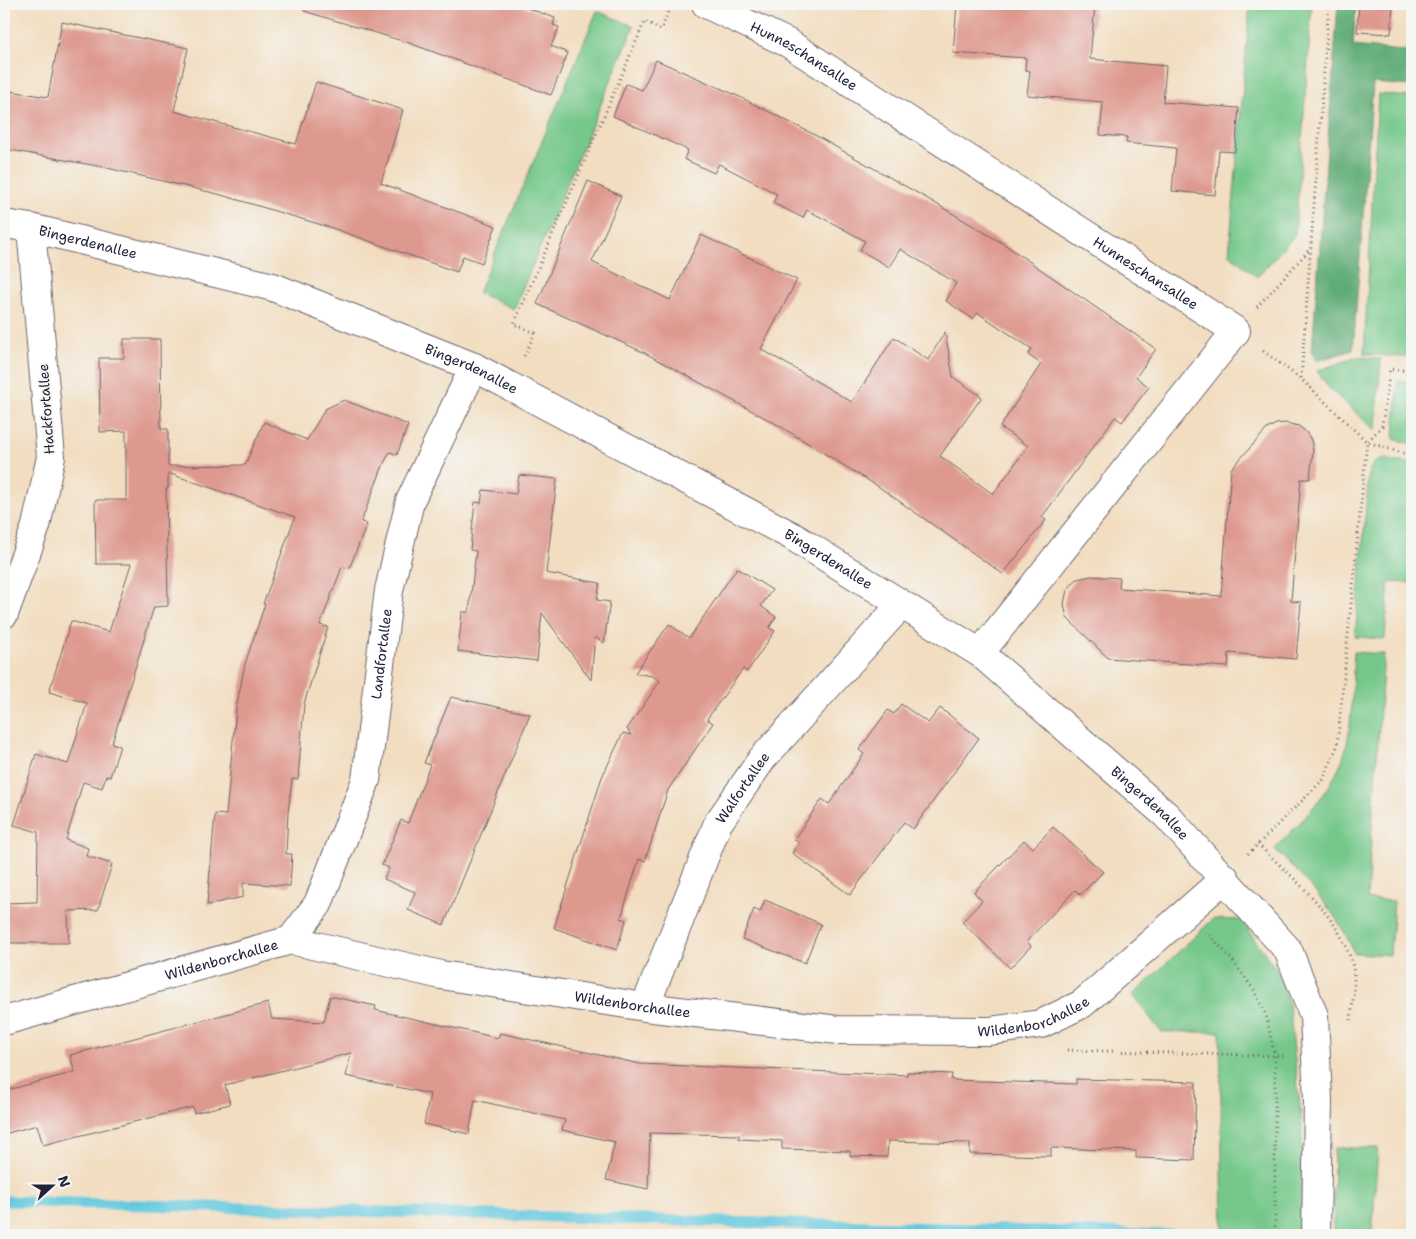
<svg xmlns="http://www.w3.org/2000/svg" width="1416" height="1239" font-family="'Shantell Sans',sans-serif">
<rect width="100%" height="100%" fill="#f6f6f2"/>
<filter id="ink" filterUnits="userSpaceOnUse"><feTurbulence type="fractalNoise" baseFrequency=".02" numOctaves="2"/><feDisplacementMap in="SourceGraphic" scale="10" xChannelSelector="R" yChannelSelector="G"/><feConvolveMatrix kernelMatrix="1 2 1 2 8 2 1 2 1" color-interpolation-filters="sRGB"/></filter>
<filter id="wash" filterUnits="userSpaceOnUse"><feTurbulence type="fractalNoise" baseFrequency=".0096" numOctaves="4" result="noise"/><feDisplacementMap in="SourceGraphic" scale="20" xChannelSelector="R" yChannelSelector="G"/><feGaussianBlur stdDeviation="1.12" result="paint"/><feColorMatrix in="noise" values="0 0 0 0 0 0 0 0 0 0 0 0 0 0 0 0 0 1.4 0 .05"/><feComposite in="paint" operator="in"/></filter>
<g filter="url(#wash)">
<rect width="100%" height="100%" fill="#f2ddc0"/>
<g fill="#74c78a" stroke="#4b7462">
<polygon points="1250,4 1312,4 1295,235 1257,277 1229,254"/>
<polygon points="597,11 634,26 514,309 478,293"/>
<polygon points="1378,94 1412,97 1412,358 1364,354"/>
<polygon points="1357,357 1381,359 1376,431 1330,389 1317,371"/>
<polygon points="1398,381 1412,382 1412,444 1394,439"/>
<polygon points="1385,459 1412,464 1412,583 1389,582 1385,639 1355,637 1369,470 1375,462"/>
<path d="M1354,652L1384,654L1367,899L1394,901L1390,955L1354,953C1338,911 1305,881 1275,849C1297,825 1321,803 1336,774C1355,739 1351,691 1354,652Z"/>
<polygon points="1213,919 1241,920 1277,970 1289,1004 1302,1125 1302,1235 1223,1235 1220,1032 1161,1032 1133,995"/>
<polygon points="1334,1148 1378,1148 1372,1235 1333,1235"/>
</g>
<polygon fill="#5fac76" stroke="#406758" points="1338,4 1356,4 1353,46 1412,52 1412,86 1373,83 1353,350 1316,361 1312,351"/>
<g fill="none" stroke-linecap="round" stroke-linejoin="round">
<polyline stroke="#61c8de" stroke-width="11" points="4,1201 1174,1235"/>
</g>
<g id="blocks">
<g fill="#de998f">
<polygon points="305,4 516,4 555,18 553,25 559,27 551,46 568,53 551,95 409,43 304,11"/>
<polygon points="957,4 1095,4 1090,59 1166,66 1163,102 1239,108 1235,152 1219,151 1215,195 1172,191 1176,148 1126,143 1127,137 1100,135 1103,102 1027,95 1030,71 1025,70 1026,58 953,53"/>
<polygon points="1359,4 1393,4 1391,34 1357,32"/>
<polygon points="62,22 188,48 174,111 296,144 316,82 403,110 381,183 496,226 482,263 463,256 457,272 332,228 218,194 103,167 4,149 4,90 48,97"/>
<polygon points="656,60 738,96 813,134 928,199 1004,244 1156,349 1136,377 1149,387 1122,422 1115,417 1042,517 1046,520 1003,574 879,487 778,425 645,353 537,304 588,181 621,196 592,262 670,300 701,235 797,280 761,349 852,402 894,337 928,360 945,332 953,377 982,397 940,456 993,494 1028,446 1000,427 1041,364 1028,355 1032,349 978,313 973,319 946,301 956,283 900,249 889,267 860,250 865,241 836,225 807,210 803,218 773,203 777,194 719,164 714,173 684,159 688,150 613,116 626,84 642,90"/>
<polygon points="124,339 160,339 161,429 168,429 168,466 245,465 264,422 307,440 325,409 344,400 408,425 397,455 390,452 384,463 361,522 367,524 349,569 342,567 320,625 328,627 304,704 298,779 292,779 288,813 286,854 292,854 290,886 243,883 243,897 207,905 215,814 226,815 236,709 245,664 265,604 263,604 295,517 168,473 168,489 166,489 168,606 154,607 112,743 120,746 110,777 106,776 102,788 83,782 66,840 88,848 86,856 112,864 98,910 68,911 69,943 4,943 4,903 37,902 38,832 14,825 36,754 68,764 87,703 49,692 71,621 109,632 131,564 96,564 95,500 126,500 126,431 100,432 99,358 124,358"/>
<polygon points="1285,423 1299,426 1306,432 1311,440 1313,450 1310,479 1301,479 1291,601 1301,602 1296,659 1229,653 1228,667 1108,658 1067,618 1064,604 1067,590 1077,579 1091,576 1120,578 1119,588 1221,596 1231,469 1267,429 1276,424"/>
<polygon points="519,475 557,479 546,573 600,583 597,600 610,602 604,643 595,637 591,680 542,613 537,661 458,651 462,612 469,612 476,551 470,550 475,502 481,503 483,490 516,494"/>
<polygon points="737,568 772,590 761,606 776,617 769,628 775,631 747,672 743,669 707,719 713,723 668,790 645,861 639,859 621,918 626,920 617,950 554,928 602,777 623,733 631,735 627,729 660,681 652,676 635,673 669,624 689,638"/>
<polygon points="451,697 530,714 444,925 408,910 415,892 384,879 389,868 382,865 401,820 408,823 430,765 424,763"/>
<polygon points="901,704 928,723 940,708 979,738 913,829 904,822 850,895 792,853 799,843 794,839 822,799 829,804 864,754 859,750 888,710 894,714"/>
<polygon points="1053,827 1103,872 1080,895 1075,890 1027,941 1031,946 1010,968 962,922 982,901 974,892 1024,840 1033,848"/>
<polygon points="765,900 821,924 805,963 742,939 754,909 760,912"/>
<polygon points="330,996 376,1006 375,1010 498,1038 500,1033 640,1064 907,1075 907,1072 952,1074 951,1080 1076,1084 1076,1079 1196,1082 1194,1160 1136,1158 1136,1151 1051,1148 1051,1156 970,1154 970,1143 888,1141 887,1157 850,1156 850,1151 782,1149 782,1141 739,1139 739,1135 650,1133 648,1189 606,1180 615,1142 562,1130 565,1120 475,1100 469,1134 424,1124 430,1094 346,1076 351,1053 225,1085 230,1104 194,1113 193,1107 43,1145 37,1125 4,1134 4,1091 75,1072 70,1055 268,1003 272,1019 324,1022"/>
</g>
</g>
</g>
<g filter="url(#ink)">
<use href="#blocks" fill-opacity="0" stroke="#6b636a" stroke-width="1"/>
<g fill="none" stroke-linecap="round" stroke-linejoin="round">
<g stroke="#6b636a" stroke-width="30">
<g id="minor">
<path id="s1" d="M706,4L788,43L1236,331L980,653"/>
<path id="s2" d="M4,224L31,228L273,287L474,367L792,536L980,653L1166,815L1288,950L1314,1016L1318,1099L1316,1235"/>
<polyline points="4,614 36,526 51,457 31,228"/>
<path id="s3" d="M291,940L318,904L366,780L389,590L410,501L474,367"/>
<path id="s4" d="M645,1007L718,823L762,759L901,605"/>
<path id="s5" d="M4,1021L291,940L441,975L645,1007L838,1030L989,1031L1041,1024L1082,1004L1225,878"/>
</g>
</g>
<g stroke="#6b636a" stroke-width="3" stroke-dasharray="1 4" stroke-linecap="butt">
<polyline points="1257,307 1311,248"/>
<polyline points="1263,351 1301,379 1367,442 1382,426 1390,369 1412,371"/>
<polyline points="524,356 535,333 514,324 645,21 661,30 671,4"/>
<polyline points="1301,378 1329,4"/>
<path d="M1258,844C1294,880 1341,916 1353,967C1356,983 1352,1004 1351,1021"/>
<polyline points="1248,854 1323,780 1337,747 1367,442 1412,456"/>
<polyline points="1210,935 1233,961 1254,990 1266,1015 1275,1056 1275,1235"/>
<polyline points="1067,1050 1283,1056"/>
</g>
<use href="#minor" stroke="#fff" stroke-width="28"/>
</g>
</g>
<g text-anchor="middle" stroke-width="4" stroke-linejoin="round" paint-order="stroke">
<g font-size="14" fill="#22223b" stroke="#f6f6f2">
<text dy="5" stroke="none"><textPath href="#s1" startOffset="111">Hunneschansallee</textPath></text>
<text dy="5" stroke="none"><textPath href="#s2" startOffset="86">Bingerdenallee</textPath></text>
<text dy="5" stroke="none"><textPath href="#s1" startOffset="516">Hunneschansallee</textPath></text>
<text dy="5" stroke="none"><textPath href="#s2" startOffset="491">Bingerdenallee</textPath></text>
<text transform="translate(46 409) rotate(-94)" y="5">Hackfortallee</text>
<text dy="5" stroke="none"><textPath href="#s2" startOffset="896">Bingerdenallee</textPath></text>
<text dy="5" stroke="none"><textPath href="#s3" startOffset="305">Landfortallee</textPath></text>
<text dy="5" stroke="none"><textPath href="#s4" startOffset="241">Walfortallee</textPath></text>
<text dy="5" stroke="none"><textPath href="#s2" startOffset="1301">Bingerdenallee</textPath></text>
<text dy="5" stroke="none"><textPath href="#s5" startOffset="226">Wildenborchallee</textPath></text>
<text dy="5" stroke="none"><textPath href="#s5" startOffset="646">Wildenborchallee</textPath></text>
<text dy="5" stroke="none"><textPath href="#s5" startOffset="1051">Wildenborchallee</textPath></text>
</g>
</g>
<rect width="1416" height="1239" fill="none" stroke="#f6f6f2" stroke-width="20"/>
<g transform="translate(52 1186) rotate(69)" stroke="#f6f6f2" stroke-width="4" paint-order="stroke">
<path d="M0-4L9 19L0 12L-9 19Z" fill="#22223b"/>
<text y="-8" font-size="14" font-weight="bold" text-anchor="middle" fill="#22223b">N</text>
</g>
</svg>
